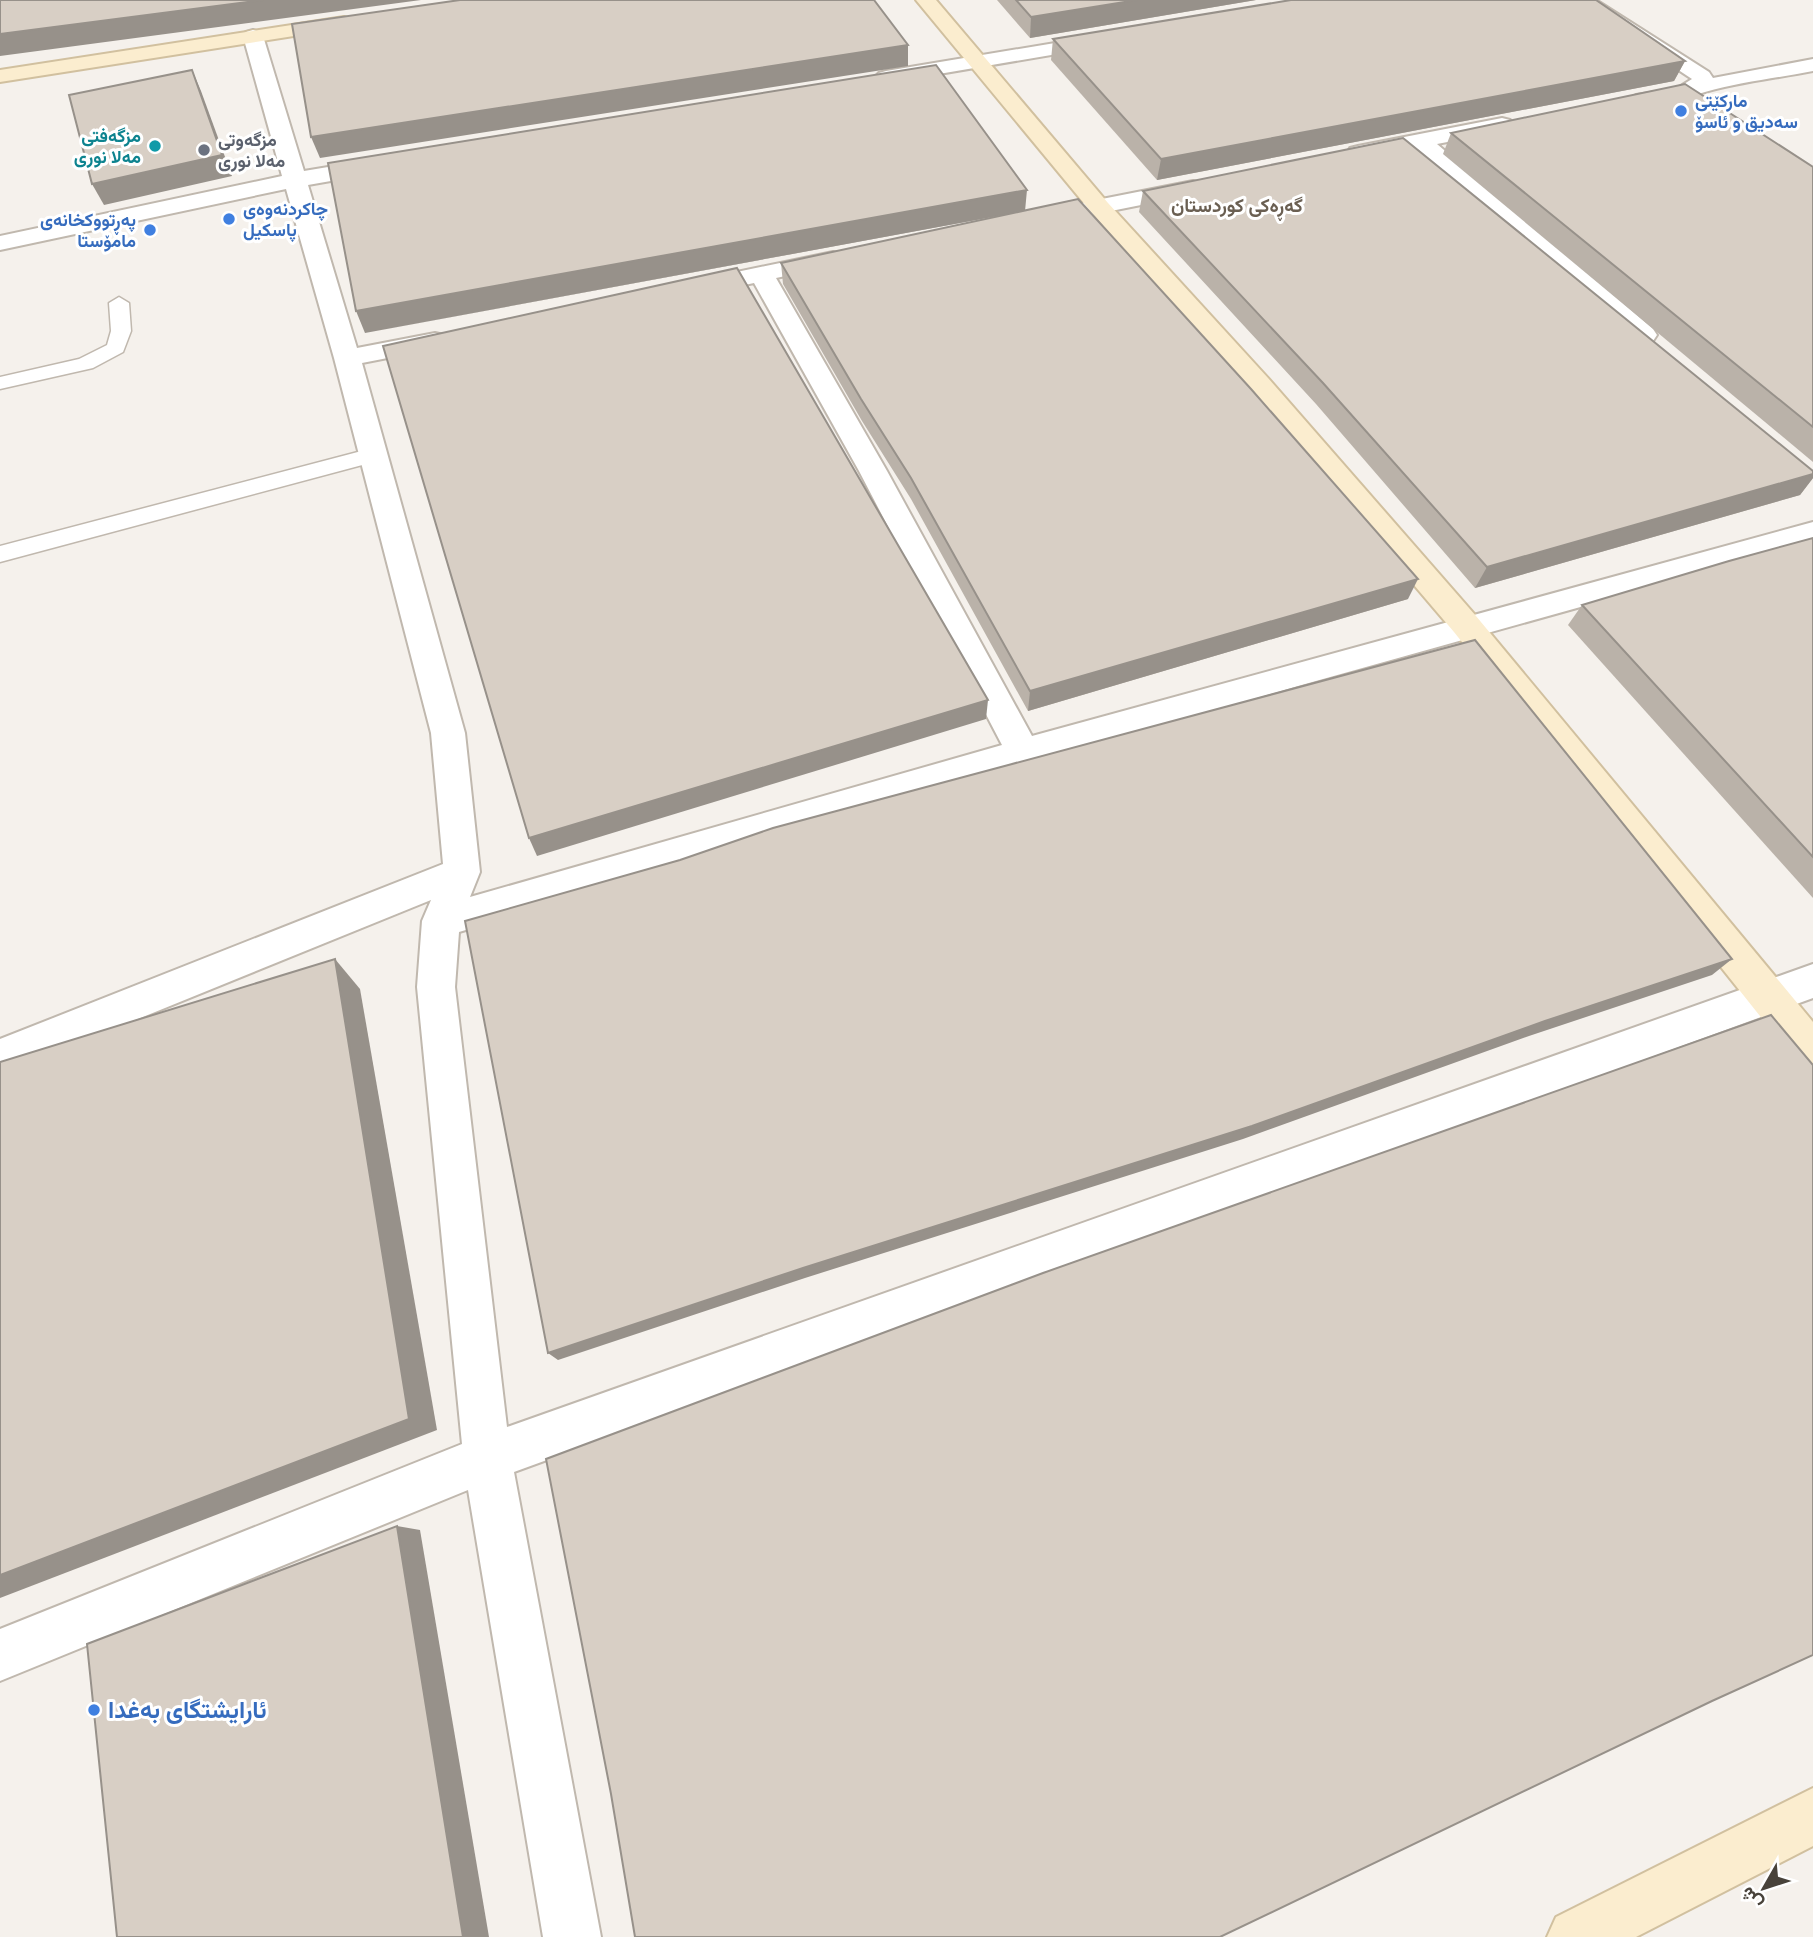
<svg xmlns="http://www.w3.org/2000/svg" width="1813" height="1937" font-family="'Fira Sans',Vazirmatn,sans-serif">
<rect width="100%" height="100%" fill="#f5f1ec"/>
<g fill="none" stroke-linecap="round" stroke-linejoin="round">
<g stroke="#c0b8ae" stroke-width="3">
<g id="lane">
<polygon points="119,297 129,303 131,331 123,352 93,368 0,389 0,377 79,359 107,345 111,331 109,303"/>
<polygon points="373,448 381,450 384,455 381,460 0,562 0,546"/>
</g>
</g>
<g stroke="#c0b8ae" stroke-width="4">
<g id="street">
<path d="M1573,0H1596L1709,72L1713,78L1813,59V71C1778,78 1740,82 1705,92C1684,98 1660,110 1636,105L1633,100L1636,95L1676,89L1692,79Z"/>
<polygon points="253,30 260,32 263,36 304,171 382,158 390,160 393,165 390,170 382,172 308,185 357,348 435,333 444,335 448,341 444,347 362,363 465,733 480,872 470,897 1002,745 859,471 754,283 693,296 684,293 680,288 684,283 833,252 842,254 845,259 842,264 776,278 887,471 1032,736 1813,522 1813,542 1298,686 459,932 455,987 507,1427 1813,964 1813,998 514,1472 601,1937 543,1937 468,1490 0,1681 0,1629 462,1444 417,987 422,921 431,900 0,1075 0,1039 443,864 431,733 334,358 286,189 0,250 0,236 282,176 243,36 246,32"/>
<polygon points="1103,35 1110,37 1113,41 1110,45 886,83 879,81 875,77 879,73 886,71"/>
<polygon points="1502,118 1510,120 1513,125 1510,130 1437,144 1653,329 1657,335 1653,341 1644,343 1635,341 1415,149 1358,160 1350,158 1347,153 1350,148 1358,146"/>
<polygon points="1193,181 1201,183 1205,188 1201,193 1036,226 1028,224 1024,219 1028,214 1036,212"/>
</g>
</g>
<g stroke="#d1c09f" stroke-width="4">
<g id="secondary">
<polygon points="916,0 936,0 1108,203 1268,378 1476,616 1813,1022 1813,1070 1799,1065 1454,632 1248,390 1092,213"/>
<polygon points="344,17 351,19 354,23 351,27 0,82 0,70"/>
<polygon points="1813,1788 1813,1846 1636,1937 1547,1937 1556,1917"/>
</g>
</g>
<use href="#lane" fill="#fff" fill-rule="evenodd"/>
<use href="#street" fill="#fff" fill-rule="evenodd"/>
<use href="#secondary" fill="#fbedcf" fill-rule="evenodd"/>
</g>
<g fill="#bab2a9">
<polygon points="997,0 1256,0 1030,38"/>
<polygon points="1053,39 1685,61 1674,81 1157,180 1051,60"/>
<polygon points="1451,133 1813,167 1813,462 1443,154"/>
<polygon points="1143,191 1813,471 1813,478 1800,495 1475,588 1316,404 1139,212"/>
<polygon points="1025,210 1408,599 1028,711 911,499 862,421 783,284 781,263 1003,215 365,333"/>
<polygon points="1813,538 1813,898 1568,625 1582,605"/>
</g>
<g fill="#97918a">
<polygon points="263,0 421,0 0,56 0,34"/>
<polygon points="1137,0 1256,0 1030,38 1031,17"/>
<polygon points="908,45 908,66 320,158 311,137"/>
<polygon points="1685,61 1674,81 1157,180 1161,159"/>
<polygon points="192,70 201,91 232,176 104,205 92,184"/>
<polygon points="1027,190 1025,211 365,333 356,311"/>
<polygon points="1813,474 1813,478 1800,495 1475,588 1487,567"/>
<polygon points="1418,579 1408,599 1028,711 1030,691"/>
<polygon points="988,700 986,719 537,856 529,838"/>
<polygon points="335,959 360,989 437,1430 0,1598 0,1575"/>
<polygon points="1732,959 1712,975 1529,1036 1243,1139 805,1278 558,1360 548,1353"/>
<polygon points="397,1526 420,1530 489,1937 463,1937"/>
</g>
<g fill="#d8cfc5" stroke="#97918a" stroke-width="2">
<polygon points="0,0 263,0 0,34"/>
<polygon points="460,0 874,0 908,45 311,137 292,24"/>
<polygon points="1016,0 1137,0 1031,17"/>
<polygon points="1291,0 1596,0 1685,61 1161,159 1053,39"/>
<polygon points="936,65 1027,190 356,311 328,163"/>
<polygon points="192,70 222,155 92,184 69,95"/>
<polygon points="1685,84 1813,167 1813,427 1451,133"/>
<polygon points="1403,138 1813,471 1813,474 1487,567 1323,383 1143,191"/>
<polygon points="1078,199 1251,389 1418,579 1030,691 911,478 861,399 781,263"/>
<polygon points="737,268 988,700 529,838 383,346"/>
<polygon points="1813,538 1813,857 1582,605 1729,561"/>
<polygon points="1475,640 1732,959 1545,1021 1252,1126 803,1268 548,1353 465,921 680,860 773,828"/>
<polygon points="335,959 409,1419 0,1575 0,1062"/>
<polygon points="1771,1015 1813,1065 1813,1655 1712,1701 1220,1937 635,1937 611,1794 546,1459 1043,1273"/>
<polygon points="397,1526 463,1937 117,1937 87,1644"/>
</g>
<g fill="#3f7fe0" stroke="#fff" stroke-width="2.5">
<circle cx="1681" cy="111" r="7"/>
<circle cx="229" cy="219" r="7"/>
<circle cx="150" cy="230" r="7"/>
<circle cx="94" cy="1710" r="7"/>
</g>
<circle fill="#0f9aa8" stroke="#fff" stroke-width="2.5" cx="155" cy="146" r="7"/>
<circle fill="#6b7280" stroke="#fff" stroke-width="2.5" cx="204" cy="150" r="7"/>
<g text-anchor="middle" stroke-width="6" stroke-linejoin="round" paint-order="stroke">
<g font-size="18" font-weight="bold" fill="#366cbe" stroke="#fff" text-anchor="start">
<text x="1695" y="107">مارکێتی<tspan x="1695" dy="21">سەدیق و ئاسۆ</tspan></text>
<text x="243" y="215">چاکردنەوەی<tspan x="243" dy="21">پاسکیل</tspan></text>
<text x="136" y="226" text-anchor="end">پەڕتووکخانەی<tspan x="136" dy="21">مامۆستا</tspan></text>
</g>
<g font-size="18" font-weight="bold" fill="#0d838f" stroke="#fff" text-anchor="end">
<text x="141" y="142">مزگەفتی<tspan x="141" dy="21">مەلا نوری</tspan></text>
</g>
<g font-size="18" font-weight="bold" fill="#5b616d" stroke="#fff" text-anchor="start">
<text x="218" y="146">مزگەوتی<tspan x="218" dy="21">مەلا نوری</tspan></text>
</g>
<g font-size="19" font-weight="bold" fill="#6a5f52" stroke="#fff">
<text x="1237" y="212">گەڕەکی کوردستان</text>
</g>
<g font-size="24" font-weight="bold" fill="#366cbe" stroke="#fff" text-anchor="start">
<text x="108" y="1718">ئارایشتگای بەغدا</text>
</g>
</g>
<g transform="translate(1764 1888) rotate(231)" stroke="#ffffff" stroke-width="5" paint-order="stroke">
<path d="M0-5L12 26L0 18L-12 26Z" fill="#48423a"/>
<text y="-10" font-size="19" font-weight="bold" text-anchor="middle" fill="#48423a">ش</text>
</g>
</svg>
